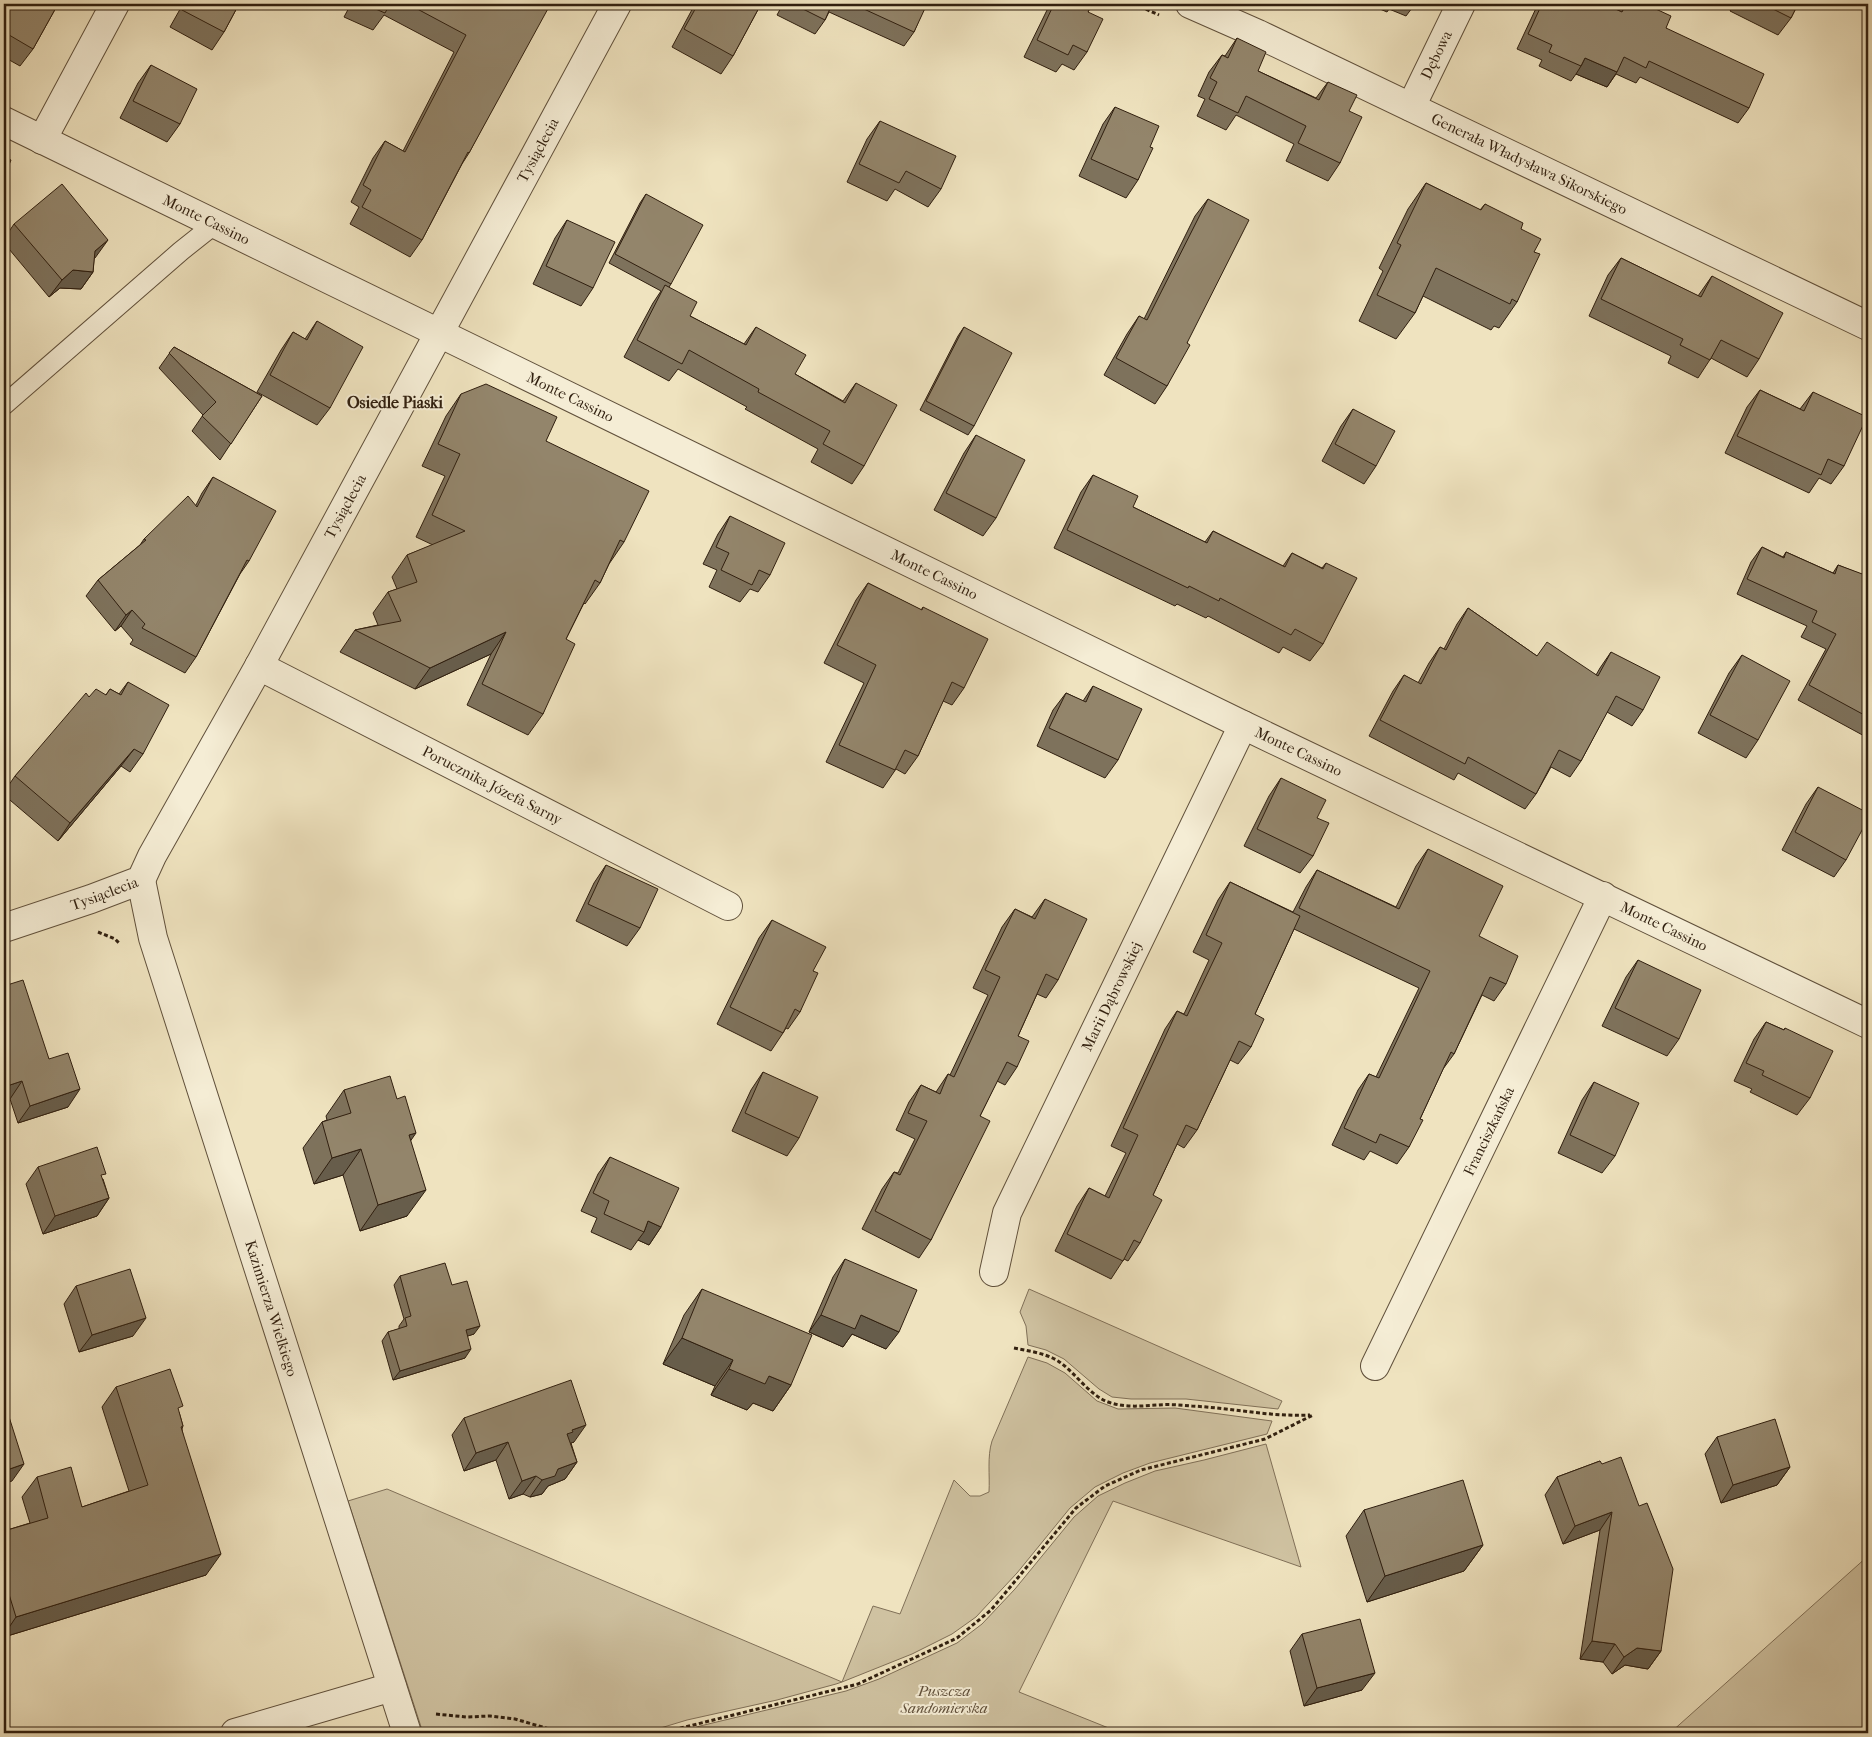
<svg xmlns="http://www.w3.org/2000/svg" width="1872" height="1737" font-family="'IM FELL French Canon',serif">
<rect width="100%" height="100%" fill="#efe3bf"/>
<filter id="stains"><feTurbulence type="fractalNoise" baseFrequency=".004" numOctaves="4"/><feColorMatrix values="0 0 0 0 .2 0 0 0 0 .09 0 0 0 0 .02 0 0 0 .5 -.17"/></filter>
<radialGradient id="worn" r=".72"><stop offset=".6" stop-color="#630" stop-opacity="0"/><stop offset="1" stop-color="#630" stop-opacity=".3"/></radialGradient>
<g fill="#cfc2a1" stroke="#807058">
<polygon points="1029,1289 1282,1401 1278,1409 1186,1399 1131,1399 1112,1397 1099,1389 1064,1359 1046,1350 1028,1345 1026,1326 1020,1312"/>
<path d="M1028,1357L1047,1363L1065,1373L1097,1401L1118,1409L1175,1408L1272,1421L1267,1434L1150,1463L1123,1473L1095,1487L1070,1508L1017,1573L976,1617L952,1634L912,1654L842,1682L836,1684L777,1700L687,1720L644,1733H423L348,1501L387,1489L842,1682L873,1606L900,1614L954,1480L970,1496H980L989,1492C990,1475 987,1457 992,1441Z"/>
<polygon points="1266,1444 1301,1567 1113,1501 1019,1692 1121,1733 678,1733 700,1726 846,1691 879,1679 957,1643 982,1624 1015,1589 1074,1517 1098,1496 1125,1483 1155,1471 1204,1460"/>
<polygon points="1868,1556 1868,1733 1670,1733"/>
</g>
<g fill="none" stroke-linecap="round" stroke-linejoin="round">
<g stroke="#60503b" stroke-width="21">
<polyline id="lane" points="4,405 181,251 215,224"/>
</g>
<g stroke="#60503b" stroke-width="30">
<g id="street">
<path id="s1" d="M1190,4L1258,34L1868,326"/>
<path id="s2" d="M1411,107L1461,4"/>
<path id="s3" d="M4,121L1243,725L1868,1024"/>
<polyline points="42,140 115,4"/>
<path id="s4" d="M259,666L728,906"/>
<path id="s5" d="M141,880L153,938L407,1733"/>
<path id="s6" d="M4,928L91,899L141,880L152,856L259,666L617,4"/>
<path id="s7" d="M994,1272L1007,1213L1243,725"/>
<path id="s8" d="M1375,1366L1603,896"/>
<polyline points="235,1733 392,1687"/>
</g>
</g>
<g stroke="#301f0f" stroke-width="3" stroke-dasharray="4 2.5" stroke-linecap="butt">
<polyline points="1134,4 1159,15"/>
<polyline points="98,932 115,939 119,943"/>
<path d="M1014,1348C1029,1351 1045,1353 1058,1361C1075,1372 1089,1395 1108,1402C1125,1408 1141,1406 1158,1405C1169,1404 1181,1405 1192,1406C1232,1408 1270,1417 1310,1415"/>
<polyline points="436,1714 466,1717 490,1716 515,1719 563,1733"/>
<polyline points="661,1733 858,1684 957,1638 991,1610 1076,1508 1105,1486 1141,1470 1265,1439 1313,1415"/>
</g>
<use href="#lane" stroke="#f5edd5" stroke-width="19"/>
<use href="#street" stroke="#f5edd5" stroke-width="28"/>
</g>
<g fill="#7e725c" stroke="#301f0f">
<polygon points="4,4 58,4 33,49 20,66 4,57"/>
<polygon points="183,4 239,4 224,32 212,50 170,27"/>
<polygon points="351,4 548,4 469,153 462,164 422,240 410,257 350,224 359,207 351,202 373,158 385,141 403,151 454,52 384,15 373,30 344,17"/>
<polygon points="695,4 761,4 733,56 721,74 672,47"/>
<polygon points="783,4 926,4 914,32 904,46 829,12 825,20 815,34 777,15"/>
<polygon points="1050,4 1092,4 1088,12 1087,52 1074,70 1062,64 1056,72 1024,57"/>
<polygon points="1368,4 1415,4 1406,16 1389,9 1387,12"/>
<polygon points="1538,4 1604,4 1619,11 1624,4 1645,4 1666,28 1749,108 1738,123 1640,77 1636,83 1616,74 1607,87 1576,74 1571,81 1539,66 1542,60 1517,49"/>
<polygon points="1734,4 1798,4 1791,18 1778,35 1730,11"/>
<polygon points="1237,38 1258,71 1316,98 1328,82 1349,111 1340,163 1328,181 1286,161 1294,144 1236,115 1226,130 1197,116 1205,99 1198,96 1209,72 1222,55 1225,56"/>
<polygon points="151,65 180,124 167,142 120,118 138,83"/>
<polygon points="1115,107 1150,147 1138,180 1126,198 1079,176 1103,124"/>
<polygon points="880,121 941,189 928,207 895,189 887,201 847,182 867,139"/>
<polygon points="1426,183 1480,210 1485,204 1521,229 1534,252 1517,302 1499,328 1494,326 1491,330 1423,296 1415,313 1396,339 1359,321 1383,271 1379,268 1408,209"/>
<polygon points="646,194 671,284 669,287 690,316 744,344 756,327 795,374 843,401 856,383 864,466 852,484 811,462 818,449 745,409 747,407 678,369 669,381 624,357 653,303 661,291 609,263 640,203"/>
<polygon points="1208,199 1187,343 1167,386 1155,404 1104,375 1127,334 1139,316 1144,319 1195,216"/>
<polygon points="567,220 593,288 581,306 533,284 555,238"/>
<polygon points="14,224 95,258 94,259 93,272 81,289 60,288 49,297 4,243 4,239"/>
<polygon points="1621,258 1698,296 1712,276 1759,359 1747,377 1711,358 1698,378 1668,363 1671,356 1589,316 1608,275"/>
<polygon points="317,321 330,408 317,425 257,392 281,350 293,332 305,339"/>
<polygon points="964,327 974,426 968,435 920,410 958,336"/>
<polygon points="174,347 262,396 220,460 192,431 203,415 159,368"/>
<polygon points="1760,390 1800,409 1813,392 1844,466 1831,484 1819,478 1809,493 1725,453 1747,407"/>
<polygon points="461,394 546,441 624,542 609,564 600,583 585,604 584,603 566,639 543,714 528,735 467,705 491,654 415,689 340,652 355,630 378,625 373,613 388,592 397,589 392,577 407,555 433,545 416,537 445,476 422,466 446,416"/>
<polygon points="1353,409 1376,466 1364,484 1322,461 1341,426"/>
<polygon points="976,435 996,518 983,536 934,510 964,453"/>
<polygon points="1093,475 1133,507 1205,542 1213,531 1283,566 1292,553 1322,568 1326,563 1323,644 1310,661 1283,647 1279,653 1208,616 1206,618 1177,604 1175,606 1054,548 1081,492"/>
<polygon points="213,477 249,561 240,574 196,657 185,673 130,644 133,640 121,626 115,631 86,596 98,580 140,545 144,539 196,505 202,493"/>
<polygon points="730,516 770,575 758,592 750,589 740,602 709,587 717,570 703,564 718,534"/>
<polygon points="1762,547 1783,557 1786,552 1833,573 1838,565 1863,575 1868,567 1868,738 1798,700 1826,649 1801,637 1807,626 1737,594 1751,562"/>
<polygon points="868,583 921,610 923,607 964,688 952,705 943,701 918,756 905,774 896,769 883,788 826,762 864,683 824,663 856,600"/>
<polygon points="1468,608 1537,656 1596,675 1600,668 1611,652 1643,710 1632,726 1607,712 1581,761 1570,777 1551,767 1536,794 1525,809 1458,773 1454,780 1369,736 1393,691 1404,675 1418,683 1429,663 1440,647 1444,649 1457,624"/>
<polygon points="1742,655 1758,740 1746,758 1698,733 1729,673"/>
<polygon points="128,682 143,754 130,772 121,766 58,841 4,795 4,792 15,776 89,697 106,695 110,689 119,694"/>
<polygon points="1093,686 1118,760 1105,778 1037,746 1053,710 1066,693 1083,701"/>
<polygon points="1281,778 1317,818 1313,856 1300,873 1244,846 1269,796"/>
<polygon points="1818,787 1846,860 1834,877 1782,850 1806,804"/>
<polygon points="1428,849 1506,984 1494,1001 1482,995 1454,1054 1443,1069 1420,1119 1409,1147 1397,1164 1370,1151 1364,1160 1332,1145 1358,1090 1369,1074 1376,1077 1419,988 1294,929 1255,1014 1251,1047 1238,1064 1230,1060 1197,1130 1184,1148 1177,1144 1153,1195 1140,1243 1128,1261 1124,1259 1111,1279 1055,1251 1077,1206 1089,1188 1105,1196 1126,1153 1111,1146 1165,1029 1177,1011 1184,1014 1209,960 1193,952 1218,900 1230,882 1293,912 1306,887 1317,870 1396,907 1416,866"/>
<polygon points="606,865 640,928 627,946 576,921 594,883"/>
<polygon points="1045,899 1058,980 1046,998 1037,994 1018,1036 1017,1067 1005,1085 997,1081 980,1116 931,1240 919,1258 862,1229 882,1189 894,1172 898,1173 915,1139 896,1130 909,1102 921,1085 936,1092 948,1074 950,1075 988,995 973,988 1002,927 1015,909 1032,917"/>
<polygon points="772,920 813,971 800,1012 788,1029 786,1028 783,1033 771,1051 717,1024 759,938"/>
<polygon points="1868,947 1868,955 1865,953"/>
<polygon points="1638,960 1679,1039 1667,1056 1602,1026 1626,977"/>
<polygon points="4,986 49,1059 68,1107 18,1123 10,1099 4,1101"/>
<polygon points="1766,1022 1784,1030 1785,1028 1810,1098 1797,1115 1750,1092 1752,1089 1734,1081 1754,1039"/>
<polygon points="763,1072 799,1138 787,1156 732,1131 751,1090"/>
<polygon points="1594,1082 1615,1156 1602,1173 1558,1153 1582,1100"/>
<polygon points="344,1090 410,1141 407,1216 360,1231 343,1175 314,1184 303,1148 322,1122 327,1120 326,1116"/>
<polygon points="610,1157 661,1227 649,1245 638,1240 631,1250 591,1232 597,1218 581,1211 598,1174"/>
<polygon points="38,1167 103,1179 109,1198 97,1216 43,1234 26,1184"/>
<polygon points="845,1259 886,1349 852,1334 843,1347 809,1332 833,1277"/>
<polygon points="400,1276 452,1285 474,1334 467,1336 465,1358 393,1380 382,1341 388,1332 399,1329 399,1326 404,1319 394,1285"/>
<polygon points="76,1286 133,1336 79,1352 64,1304"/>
<polygon points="702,1289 791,1385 773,1411 753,1403 747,1410 711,1395 715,1386 663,1364 684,1315"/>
<polygon points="116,1387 179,1412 183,1426 182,1429 206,1575 4,1637 4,1531 30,1523 22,1497 37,1477 82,1507 129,1491 102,1407"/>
<polygon points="464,1418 574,1442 571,1443 577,1462 565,1479 548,1486 542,1494 530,1497 523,1494 509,1499 496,1460 464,1471 452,1435"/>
<polygon points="1717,1437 1790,1467 1777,1485 1721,1503 1705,1454"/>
<polygon points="1600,1461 1661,1651 1648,1669 1625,1665 1612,1674 1603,1662 1580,1659 1600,1530 1563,1544 1545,1495 1557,1477"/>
<polygon points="1364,1510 1483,1545 1464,1571 1367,1602 1346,1536"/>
<polygon points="1302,1634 1362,1690 1304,1706 1290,1651"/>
</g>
<g fill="#675d4b" stroke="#301f0f">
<polygon points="1585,58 1617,72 1607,87 1576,74 1581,66"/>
<polygon points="108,240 95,258 82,269 95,251"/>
<polygon points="73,270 93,272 81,289 60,288 49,297 62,280"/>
<polygon points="132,610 121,626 115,631 126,615"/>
<polygon points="506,632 491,654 415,689 430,668"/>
<polygon points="134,749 121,766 58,841 70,823"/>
<polygon points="22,1081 10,1099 4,1101 4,1087"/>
<polygon points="80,1089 68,1107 18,1123 30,1106"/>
<polygon points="416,1133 398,1159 409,1135"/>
<polygon points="361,1149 343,1175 314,1184 332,1158"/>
<polygon points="426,1190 407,1216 360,1231 378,1205"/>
<polygon points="109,1198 97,1216 43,1234 55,1216"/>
<polygon points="648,1221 661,1227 649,1245 638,1240 644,1232"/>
<polygon points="821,1315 861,1315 899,1332 886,1349 852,1334 843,1347 809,1332"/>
<polygon points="146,1318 133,1336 79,1352 92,1335"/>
<polygon points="480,1326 474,1334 459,1339 466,1330"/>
<polygon points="682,1338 733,1360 715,1386 663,1364"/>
<polygon points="471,1349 465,1358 393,1380 400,1371"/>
<polygon points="729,1369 769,1376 791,1385 773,1411 753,1403 747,1410 711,1395"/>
<polygon points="586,1425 574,1442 563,1446 567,1434 572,1430"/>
<polygon points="508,1442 496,1460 464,1471 476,1453"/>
<polygon points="577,1462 565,1479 548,1486 542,1494 530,1497 542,1480 558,1469"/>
<polygon points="24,1464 12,1481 4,1484 4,1471"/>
<polygon points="1790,1467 1777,1485 1721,1503 1733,1485"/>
<polygon points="536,1476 523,1494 509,1499 522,1481"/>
<polygon points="1612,1512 1600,1530 1563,1544 1575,1526"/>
<polygon points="1483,1545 1464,1571 1367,1602 1385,1576"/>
<polygon points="221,1554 206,1575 4,1637 4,1635 16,1617"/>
<polygon points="1592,1641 1615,1644 1603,1662 1580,1659"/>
<polygon points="1637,1648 1661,1651 1648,1669 1625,1665 1612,1674 1624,1657"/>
<polygon points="1375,1673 1362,1690 1304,1706 1317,1688"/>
</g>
<g fill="#93856b" stroke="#301f0f">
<polygon points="4,4 58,4 33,49 4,32 4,9 6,5"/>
<polygon points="185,4 239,4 224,32 182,10"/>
<polygon points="364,4 390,4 385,13"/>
<polygon points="408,4 548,4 550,5 469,153 468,152 422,240 362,207 371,190 363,185 385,141 405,152 466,35"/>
<polygon points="698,4 761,4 733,56 684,29"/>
<polygon points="793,4 832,4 825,20"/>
<polygon points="853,4 927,4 914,32"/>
<polygon points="1054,4 1092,4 1088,12 1103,19 1087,52 1073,45 1068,55 1037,40"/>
<polygon points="1542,4 1604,4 1622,12 1626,4 1645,4 1671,16 1666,28 1764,74 1749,108 1649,61 1646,68 1624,57 1617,72 1585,58 1581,66 1549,52 1552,45 1528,34"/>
<polygon points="1763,4 1798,4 1791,18"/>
<polygon points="1237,38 1266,52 1258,71 1319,100 1328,82 1357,95 1349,111 1362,117 1340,163 1298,143 1306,126 1246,96 1238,113 1209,99 1217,82 1210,78 1222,55 1228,58"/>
<polygon points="151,65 197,89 180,124 133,101"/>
<polygon points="1115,107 1159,126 1150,147 1153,148 1138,180 1091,159"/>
<polygon points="880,121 956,156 941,189 906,171 899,183 859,164"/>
<polygon points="4,157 11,160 4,177"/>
<polygon points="1426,183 1481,210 1485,204 1523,223 1521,229 1541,239 1534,252 1540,254 1517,302 1512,299 1510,304 1436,268 1415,313 1377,295 1401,245 1397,243"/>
<polygon points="62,184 108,240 95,251 93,272 73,270 62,280 14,224"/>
<polygon points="646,194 703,225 671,284 615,254"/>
<polygon points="1208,199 1249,220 1187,343 1190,345 1167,386 1116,358 1139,316 1147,320"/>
<polygon points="567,220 615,242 593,288 546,266"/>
<polygon points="1621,258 1701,297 1712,276 1783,313 1759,359 1721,340 1710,360 1680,345 1683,339 1601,299"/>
<polygon points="665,285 697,302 690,316 746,345 756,327 806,355 795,374 845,403 856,383 897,405 864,466 823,444 830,431 758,392 759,389 689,350 682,364 637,340"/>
<polygon points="317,321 363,347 330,408 270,375 293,332 307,340"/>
<polygon points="964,327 1012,353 974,426 926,401"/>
<polygon points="174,347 262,396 231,444 202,416 216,402 169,353"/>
<polygon points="486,384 557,417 546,441 649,491 624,542 620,540 600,583 595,580 566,639 575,644 543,714 482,684 506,632 430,668 355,630 401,621 388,592 417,582 407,555 465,531 432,515 460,454 438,444 461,394"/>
<polygon points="1760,390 1804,411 1813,392 1867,417 1844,466 1828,459 1821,475 1737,436"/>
<polygon points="1353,409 1395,431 1376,466 1335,444"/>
<polygon points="976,435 1025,460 996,518 946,493"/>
<polygon points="1093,475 1138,496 1133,507 1207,543 1213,531 1285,567 1292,553 1323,569 1326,563 1357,578 1323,644 1295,629 1291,635 1220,598 1219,601 1189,586 1188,588 1067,530"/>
<polygon points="213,477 276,511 249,561 247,560 196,657 142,628 145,624 132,610 126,615 98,580 146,540 144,539 188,496 197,507"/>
<polygon points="730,516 785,543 770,575 759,570 752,585 721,570 729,553 716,547"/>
<polygon points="1762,547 1784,558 1786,552 1835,574 1838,565 1865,575 1868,568 1868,717 1809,685 1836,634 1812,622 1817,611 1747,579"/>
<polygon points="868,583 922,610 923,607 988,639 964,688 952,682 918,756 905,750 895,770 839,745 876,665 837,645"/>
<polygon points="1468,608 1537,656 1547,642 1598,676 1611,652 1660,677 1643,710 1616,696 1581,761 1559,750 1536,794 1468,757 1465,764 1380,720 1404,675 1421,684 1440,647 1446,650"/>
<polygon points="1742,655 1790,681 1758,740 1710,715"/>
<polygon points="128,682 169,705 143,754 134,749 70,823 15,776 86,693 89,697 96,689 106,695 110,689 121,695"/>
<polygon points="1093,686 1142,709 1118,760 1049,728 1066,693 1086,702"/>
<polygon points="1281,778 1326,800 1317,818 1329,823 1313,856 1257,829"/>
<polygon points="1818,787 1868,813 1868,819 1846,860 1795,832"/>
<polygon points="1428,849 1503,886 1479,936 1518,956 1506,984 1490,977 1454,1054 1451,1052 1420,1119 1423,1120 1409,1147 1380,1134 1376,1143 1344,1128 1369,1074 1379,1078 1430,971 1299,908 1317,870 1399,909"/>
<polygon points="606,865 658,889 640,928 588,904"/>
<polygon points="1230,882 1300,916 1255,1014 1264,1019 1251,1047 1239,1041 1197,1130 1186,1125 1153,1195 1162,1200 1140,1243 1134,1240 1123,1261 1067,1234 1089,1188 1109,1198 1138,1135 1123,1128 1177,1011 1187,1016 1222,943 1206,935"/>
<polygon points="1045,899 1087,919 1058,980 1046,974 1018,1036 1029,1041 1017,1067 1007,1062 980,1116 990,1121 931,1240 875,1211 894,1172 900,1175 927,1121 908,1113 921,1085 940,1094 948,1074 954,1077 1000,977 985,970 1015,909 1035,919"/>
<polygon points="772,920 826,947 813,971 818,973 800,1012 795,1009 783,1033 730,1007"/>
<polygon points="1638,960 1701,990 1679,1039 1615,1008"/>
<polygon points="23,980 49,1059 68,1053 80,1089 30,1106 22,1081 4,1087 4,986"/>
<polygon points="1766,1022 1784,1030 1785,1028 1833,1051 1810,1098 1762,1075 1764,1071 1746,1063"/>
<polygon points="763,1072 818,1097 799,1138 745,1113"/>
<polygon points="390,1076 397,1099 405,1096 416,1133 409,1135 426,1190 378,1205 361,1149 332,1158 322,1122 351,1113 344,1090"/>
<polygon points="1594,1082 1639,1103 1615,1156 1570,1135"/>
<polygon points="97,1147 106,1174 101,1175 109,1198 55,1216 38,1167"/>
<polygon points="610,1157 679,1188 661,1227 648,1221 644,1232 604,1214 609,1201 593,1193"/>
<polygon points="845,1259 917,1290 899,1332 861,1315 855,1329 821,1315"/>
<polygon points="445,1263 452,1285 467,1281 480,1326 466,1330 471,1349 400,1371 388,1332 407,1326 405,1318 411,1316 400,1276"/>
<polygon points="130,1269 146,1318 92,1335 76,1286"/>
<polygon points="702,1289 812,1335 791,1385 769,1376 765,1384 729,1369 733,1360 682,1338"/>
<polygon points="170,1369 183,1406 178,1408 183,1426 181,1427 221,1554 16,1617 4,1578 4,1531 48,1518 37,1477 71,1467 82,1507 148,1485 116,1387"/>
<polygon points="571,1380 586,1425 572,1430 573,1432 567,1434 577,1462 558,1469 555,1476 542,1480 536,1476 522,1481 508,1442 476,1453 464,1418"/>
<polygon points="4,1401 24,1464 4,1471"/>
<polygon points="1775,1419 1790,1467 1733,1485 1717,1437"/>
<polygon points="1621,1457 1639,1506 1647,1503 1673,1569 1661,1651 1637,1648 1624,1657 1615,1644 1592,1641 1612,1512 1575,1526 1557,1477 1600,1461 1602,1464"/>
<polygon points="1463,1480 1483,1545 1385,1576 1364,1510"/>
<polygon points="1360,1619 1375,1673 1317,1688 1302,1634"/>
</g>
<g text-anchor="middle" stroke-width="4" stroke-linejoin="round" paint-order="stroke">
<g font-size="15" fill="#301f0f" stroke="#f5edd5">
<text dy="5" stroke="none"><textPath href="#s2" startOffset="58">Dębowa</textPath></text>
<text dy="5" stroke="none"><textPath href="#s6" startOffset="976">Tysiąclecia</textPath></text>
<text dy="5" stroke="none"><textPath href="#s1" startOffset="375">Generała Władysława Sikorskiego</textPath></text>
<text dy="5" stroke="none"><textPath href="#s3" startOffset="225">Monte Cassino</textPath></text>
<text dy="5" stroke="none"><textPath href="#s3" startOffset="630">Monte Cassino</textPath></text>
<text dy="5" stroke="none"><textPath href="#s6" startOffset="571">Tysiąclecia</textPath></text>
<text dy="5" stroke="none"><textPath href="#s3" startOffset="1035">Monte Cassino</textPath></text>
<text dy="5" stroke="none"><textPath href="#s3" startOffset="1440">Monte Cassino</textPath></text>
<text dy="5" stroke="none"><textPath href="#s4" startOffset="262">Porucznika Józefa Sarny</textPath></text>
<text dy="5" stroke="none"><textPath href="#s6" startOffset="106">Tysiąclecia</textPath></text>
<text dy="5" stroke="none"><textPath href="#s3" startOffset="1845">Monte Cassino</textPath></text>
<text dy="5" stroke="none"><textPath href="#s7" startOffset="301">Marii Dąbrowskiej</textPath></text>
<text dy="5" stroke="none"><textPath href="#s8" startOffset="261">Franciszkańska</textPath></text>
<text dy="5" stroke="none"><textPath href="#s5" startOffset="448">Kazimierza Wielkiego</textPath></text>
</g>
<g font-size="15" font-style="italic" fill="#60503b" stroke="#f5edd5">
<text x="944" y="1696">Puszcza<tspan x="944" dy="17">Sandomierska</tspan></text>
</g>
<g font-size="16" font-weight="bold" fill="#301f0f" stroke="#f5edd5">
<text x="395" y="408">Osiedle Piaski</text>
</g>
</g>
<rect width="1872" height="1737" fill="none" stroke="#efe3bf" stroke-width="20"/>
<rect x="5" y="5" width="1862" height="1727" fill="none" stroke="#301f0f" stroke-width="2.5"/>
<rect x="10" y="10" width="1852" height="1717" fill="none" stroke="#301f0f"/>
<rect width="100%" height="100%" filter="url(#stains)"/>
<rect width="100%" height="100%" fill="url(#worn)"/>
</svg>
